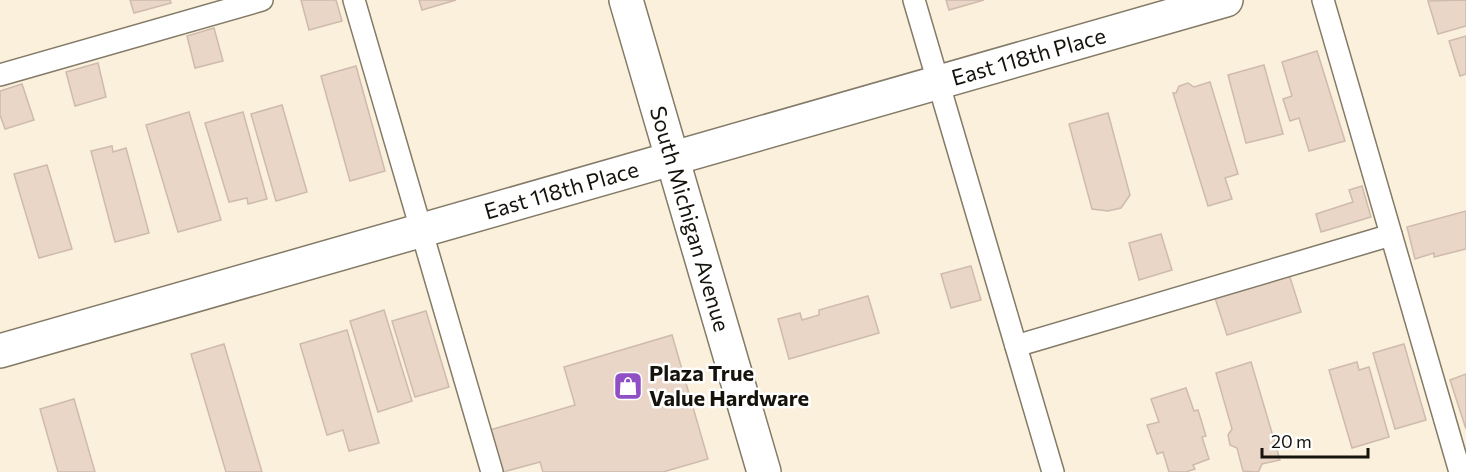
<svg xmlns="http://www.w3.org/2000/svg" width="1466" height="472" font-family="Commissioner,sans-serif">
<rect width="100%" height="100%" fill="#faf0db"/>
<g fill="#ead6c7" stroke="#cebbad" stroke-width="1.5">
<polygon points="130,0 170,0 171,3 134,13"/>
<polygon points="301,0 336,0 342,21 309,30"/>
<polygon points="419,0 456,0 422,10"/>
<polygon points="946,0 984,0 949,10"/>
<polygon points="1466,0 1466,26 1438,34 1428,1"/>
<polygon points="214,28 223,61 195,68 187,36"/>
<polygon points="1466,36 1466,74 1460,76 1449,41"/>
<polygon points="1317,51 1345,141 1309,151 1299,118 1290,121 1283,99 1292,96 1282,62"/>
<polygon points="98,63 106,97 75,106 66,72"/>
<polygon points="1264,65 1283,134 1246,143 1228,75"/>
<polygon points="356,66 385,171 350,181 321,76"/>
<polygon points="1210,82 1238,174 1225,178 1232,199 1208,206 1173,93 1176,93 1179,86 1188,83 1194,87"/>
<polygon points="22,84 34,120 5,129 0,115 0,91"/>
<polygon points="282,105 307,192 276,201 251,114"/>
<polygon points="189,112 221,220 178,232 146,125"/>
<polygon points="243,112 267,199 248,204 247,198 229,202 205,123"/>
<polygon points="1108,113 1130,195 1121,208 1108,211 1092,209 1069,124"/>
<polygon points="112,146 113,152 126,148 149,233 115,242 91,151"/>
<polygon points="47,165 72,249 39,258 14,174"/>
<polygon points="1362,186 1371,217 1321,232 1316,214 1353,202 1349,190"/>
<polygon points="1466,211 1466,249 1434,257 1434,253 1415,259 1407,227"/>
<polygon points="1161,234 1172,270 1139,280 1129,243"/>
<polygon points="971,266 981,300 951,308 941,274"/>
<polygon points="1288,271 1301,312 1227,335 1214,295"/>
<polygon points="868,296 879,333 789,359 778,319 800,313 802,320 819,315 819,310"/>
<polygon points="384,310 412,401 378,412 350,321"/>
<polygon points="426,311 449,387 415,397 392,321"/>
<polygon points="347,330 379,443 349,451 343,430 327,435 300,344"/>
<polygon points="672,335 708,459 663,472 543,472 540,462 503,472 490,430 575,405 564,367"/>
<polygon points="224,344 262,472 226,472 191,354"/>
<polygon points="1404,344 1426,420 1395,429 1373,353"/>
<polygon points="1251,362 1280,460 1262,464 1259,471 1257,472 1243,471 1237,448 1230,445 1228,435 1232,429 1216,373"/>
<polygon points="1357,362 1359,370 1369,367 1389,437 1352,448 1329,370"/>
<polygon points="1466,374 1466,429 1450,380"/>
<polygon points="1186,388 1194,411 1198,410 1206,436 1202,437 1209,459 1193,465 1195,469 1186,472 1169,472 1163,452 1157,454 1147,425 1159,422 1151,399"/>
<polygon points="74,399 95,472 58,472 40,409"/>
</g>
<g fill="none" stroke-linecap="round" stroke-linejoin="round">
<g stroke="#837a67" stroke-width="24">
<g id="service">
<polyline points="354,0 492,472"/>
<polyline points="914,0 1053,472"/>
<polyline points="1323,0 1460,472"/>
<polyline points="0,75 262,0"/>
<polyline points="1016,346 1391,235"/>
</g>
</g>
<g stroke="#837a67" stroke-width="36">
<g id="minor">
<path id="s1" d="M0,351L1226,0"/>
</g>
</g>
<g stroke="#837a67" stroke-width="36">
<g id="secondary">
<path id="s2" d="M626,0L764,472"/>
</g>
</g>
<use href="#service" stroke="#fff" stroke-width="21"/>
<use href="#minor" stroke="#fff" stroke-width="33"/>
<use href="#secondary" stroke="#fff" stroke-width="33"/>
</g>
<defs>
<g id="shop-square" transform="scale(1.5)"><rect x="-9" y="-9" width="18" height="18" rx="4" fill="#904fc5" stroke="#fff"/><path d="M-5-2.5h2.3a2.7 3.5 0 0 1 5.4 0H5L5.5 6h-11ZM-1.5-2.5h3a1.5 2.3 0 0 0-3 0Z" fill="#fff"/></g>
</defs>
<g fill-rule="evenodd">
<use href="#shop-square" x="628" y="386"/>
</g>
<g text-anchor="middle" stroke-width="5" stroke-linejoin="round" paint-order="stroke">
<g font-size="22" fill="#16130c" stroke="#fff">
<text dy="8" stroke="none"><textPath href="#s1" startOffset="1070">East 118th Place</textPath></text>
<text dy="8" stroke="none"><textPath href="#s1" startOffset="584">East 118th Place</textPath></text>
<text dy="8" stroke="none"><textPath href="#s2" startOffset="228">South Michigan Avenue</textPath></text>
</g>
<g font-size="22" font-weight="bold" fill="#16130c" stroke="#fff" text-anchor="start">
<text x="649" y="381">Plaza True<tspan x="649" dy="25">Value Hardware</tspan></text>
</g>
</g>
<path d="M1262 448v9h106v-9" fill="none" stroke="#16130c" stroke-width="3"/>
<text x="1271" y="448" font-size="18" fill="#16130c" stroke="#ffffff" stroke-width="4.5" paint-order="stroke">20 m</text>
</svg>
